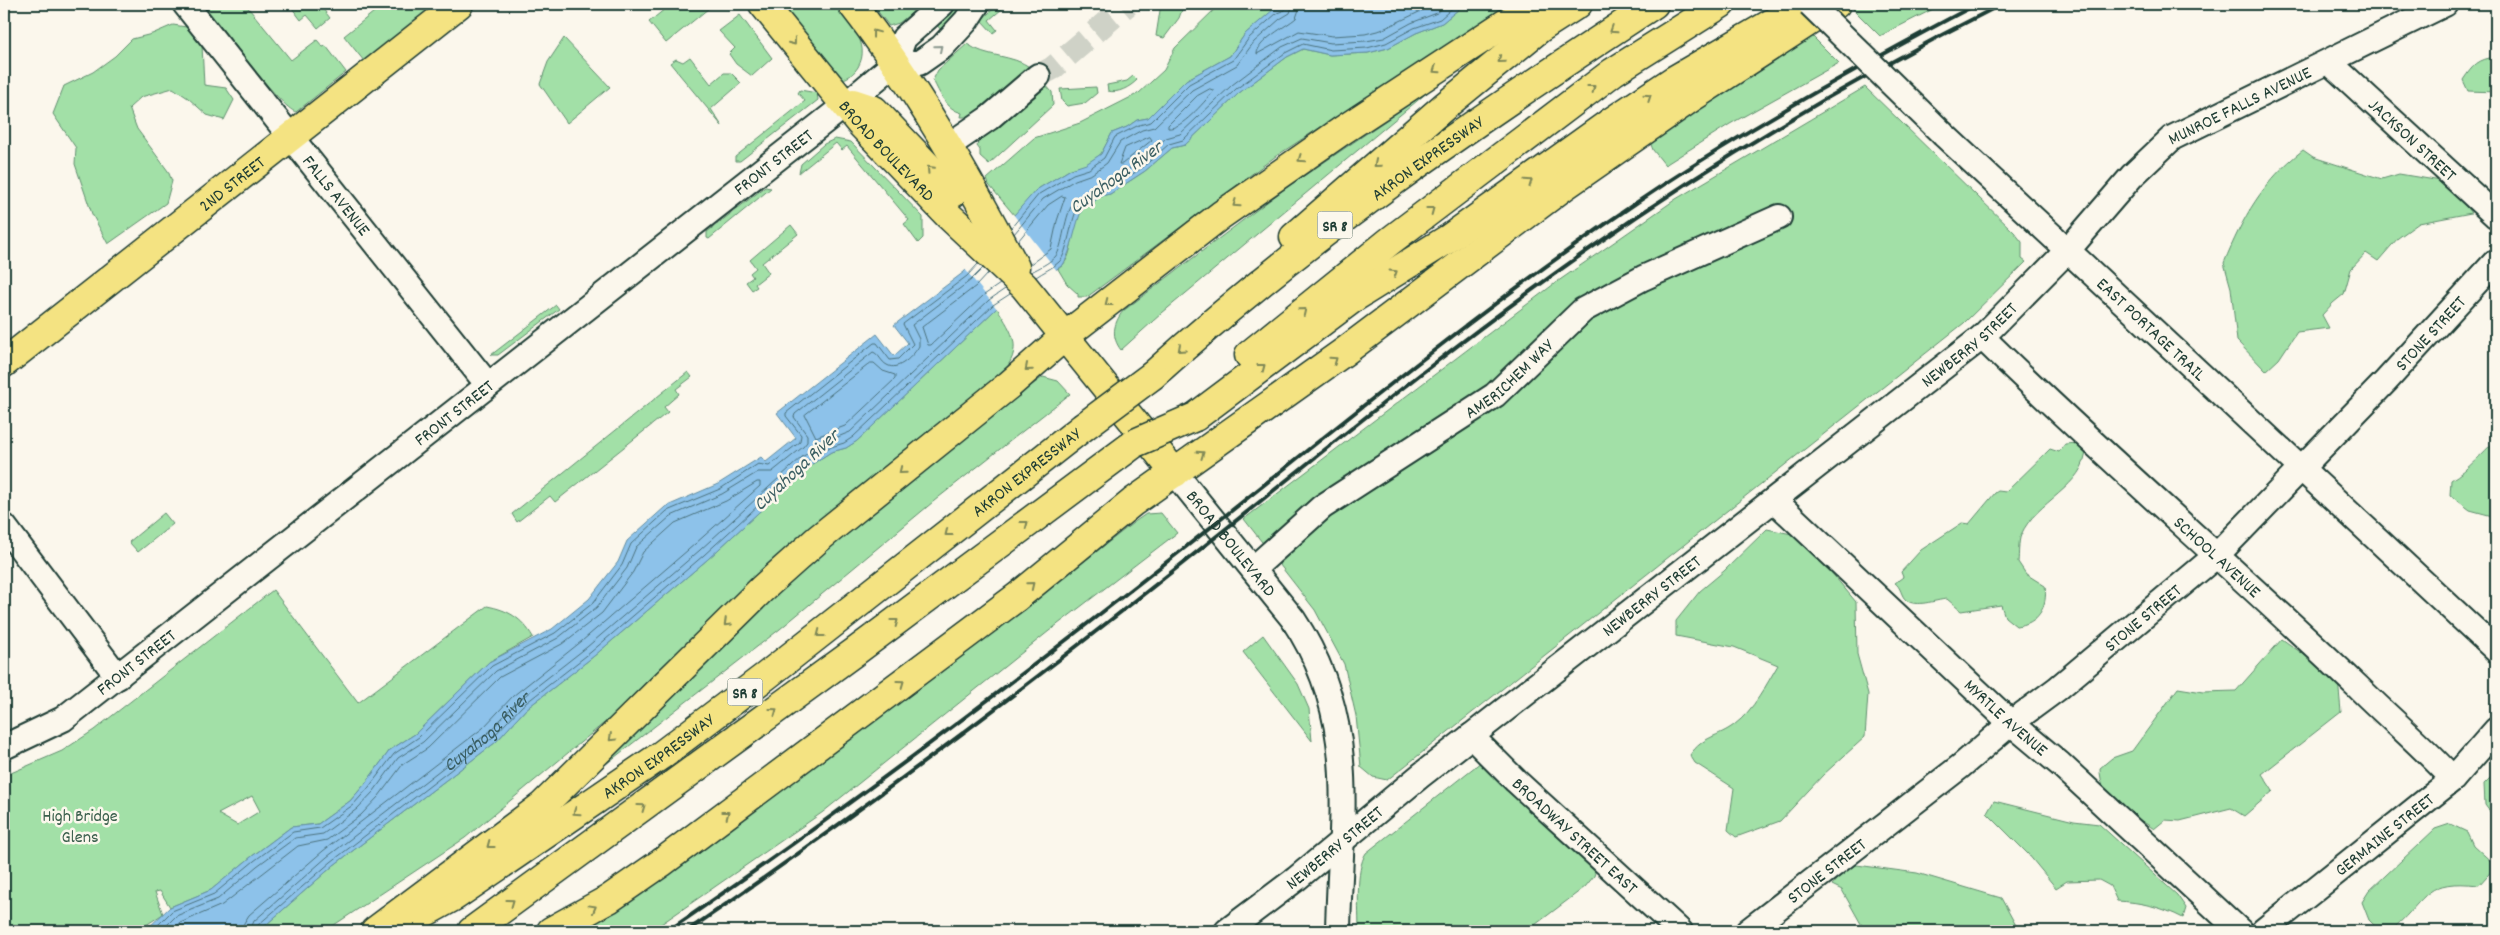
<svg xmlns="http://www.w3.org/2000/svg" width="2500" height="935" font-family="Dekko,sans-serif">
<rect width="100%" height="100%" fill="#fbf7ec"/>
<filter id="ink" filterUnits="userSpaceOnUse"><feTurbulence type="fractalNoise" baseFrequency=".02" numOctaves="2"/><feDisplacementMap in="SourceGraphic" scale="10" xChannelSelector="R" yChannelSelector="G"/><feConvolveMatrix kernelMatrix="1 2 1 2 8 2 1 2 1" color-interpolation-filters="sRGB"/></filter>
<g filter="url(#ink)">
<g fill="#a2e0a7" stroke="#608e6e" fill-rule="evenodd">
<path d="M203,4H245L291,60L317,40L323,47L326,46L346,72L296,112C281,109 217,21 203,4Z"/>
<polygon points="289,4 319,4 330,18 318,28 307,15 301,20"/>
<polygon points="384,4 436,4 364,61 344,36"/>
<polygon points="671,4 714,4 666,43 649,22"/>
<path d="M777,4H834C848,21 872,43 858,67C854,73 850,77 843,79L838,78Z"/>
<polygon points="872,4 905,4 913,12 899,23 889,26"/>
<polygon points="949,4 972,4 942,31 935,23"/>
<polygon points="999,4 1008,4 989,20 997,30 993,33 981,20"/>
<polygon points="1161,4 1184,4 1179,18 1164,38 1156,36"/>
<polygon points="1220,4 1287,4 1276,8 1245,34 1230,56 1186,80 1148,118 1137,120 1127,127 1112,133 1101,154 1086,165 1071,169 1036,190 1015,216 989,185 987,179 1034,138 1080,123 1139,93 1164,70 1175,48"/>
<path d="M1465,4H1511L1276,156L1087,297H1078V294L1067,284L1058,269C1073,259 1070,241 1075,226C1077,219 1080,213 1083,207L1091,205L1100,196L1110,194L1145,171L1172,148L1185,145L1239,93L1287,57L1303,49L1330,55L1368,53L1388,48L1416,33L1442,23Z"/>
<polygon points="1855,4 1943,4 1880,36 1851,7"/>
<polygon points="740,15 772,58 752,76 736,64 729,54 735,48 719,31"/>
<polygon points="173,25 193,28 202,45 204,85 226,88 234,100 224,120 207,115 188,98 173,88 141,97 129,108 137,129 168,171 172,181 166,203 108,244 92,214 75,164 76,148 53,114 64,86 93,72 115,56 132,39 152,34"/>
<polygon points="1808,32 1839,63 1730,124 1665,165 1653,150 1650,142"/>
<polygon points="564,38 610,87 567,123 540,84 548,62"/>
<path d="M967,44C987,58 1012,54 1031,68L972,117H961L962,113C946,109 940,94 933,80L938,70Z"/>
<polygon points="690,57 711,84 724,73 731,73 741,83 711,109 722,126 670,63 676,59 683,62"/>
<path d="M2496,57V92L2468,91L2463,80C2473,65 2478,59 2496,57Z"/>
<path d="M1133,76L1137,80C1130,87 1118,94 1108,91L1107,85L1127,81Z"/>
<polygon points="1044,83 1052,92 1053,105 989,164 980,156 980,150 977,146 979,141"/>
<polygon points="1096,87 1097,93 1085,103 1067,106 1062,101 1060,89"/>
<polygon points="1865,87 2014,232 2022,242 2022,259 2026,262 1964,323 1405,766 1387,780 1373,777 1361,767 1356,716 1344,664 1315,610 1244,519 1554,284 1676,199"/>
<polygon points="800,90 817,93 818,100 740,161 735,161 735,157 805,101 798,93"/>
<path d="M1429,91L1162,313L1121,350C1111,337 1113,324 1123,311L1283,190Z"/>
<polygon points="835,139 851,142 923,217 923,238 918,243 904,224 909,220 847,146 842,150 836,143 799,173 801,164 824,144"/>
<path d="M2303,150L2313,157L2382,179L2399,174L2447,182L2471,213L2419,223L2398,238L2378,261L2366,253L2351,269L2344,294L2333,303L2322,315L2329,328L2297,332L2279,359L2266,371L2237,341L2231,288L2224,263C2243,217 2262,182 2303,150Z"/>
<polygon points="765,187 771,188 709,239 707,238 707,232"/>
<polygon points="791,225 798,234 762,263 769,273 755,284 757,287 752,290 746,282 753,277 750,273 756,268 750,260"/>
<polygon points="556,305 559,309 498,355 491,355"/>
<path d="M997,308C1013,334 1024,348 1001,375L817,522L655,673L609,719L465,838L325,931H259L334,865L496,742L526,709L594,656L708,559L809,466L831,452L846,448L857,441Z"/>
<polygon points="688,372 692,377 676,389 679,394 664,407 668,412 555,502 550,496 517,522 512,514"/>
<polygon points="1043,377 1058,381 1070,394 939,497 780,629 588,778 792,573 995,412"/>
<path d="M2496,440V517L2470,510L2450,495L2451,480C2469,469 2481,454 2496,440Z"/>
<path d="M2078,443L2086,448C2086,487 2035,501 2021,535C2018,542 2019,554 2018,562L2026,574L2045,586C2048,607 2038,624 2016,626L2005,617L2001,605L1961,611L1947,599C1935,600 1916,608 1906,600C1901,596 1901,587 1895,583L1903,577L1901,572L1921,550L1962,523L1969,524L1995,493L1998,491L2006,492L2050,449L2059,452L2065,444Z"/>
<polygon points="164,513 173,524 138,552 129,542"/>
<polygon points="1161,513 1177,533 1049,631 823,812 651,931 577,931 1022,610 1133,523 1146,514"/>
<path d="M1767,529L1792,534L1820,559L1856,602L1857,654L1868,694L1865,737L1823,775L1780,821L1736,837L1728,830L1734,788L1695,763L1690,755C1703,736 1718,737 1734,725C1754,710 1766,685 1778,665L1734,647L1676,636V621L1700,591L1724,571Z"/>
<path d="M273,590L358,703L487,606C508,610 522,618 533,637L489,662L415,734L390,750L365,784L350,801L318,824L291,827L251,857L211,890L170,907L160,891L155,892L163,914L137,931H4V776L62,751L94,730ZM252,796L260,811L237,825L218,814Z"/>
<polygon points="1263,635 1298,684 1309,709 1312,741 1243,652"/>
<path d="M2282,639L2338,679L2341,712L2262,774L2273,791L2244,816L2231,808L2180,821L2165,820L2154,829C2131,813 2099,800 2100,768L2112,758L2132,751L2178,688L2203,692L2236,691Z"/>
<path d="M1486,758L1596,869L1594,876L1585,887L1527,931H1359C1359,911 1355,870 1366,853Z"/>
<polygon points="2496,772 2496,820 2485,805 2484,784"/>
<path d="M1994,801L2074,821L2099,824L2177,895L2186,908L2183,918C2162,907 2140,902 2117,901L2110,886L2099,880L2067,881L2056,888L2028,854L1987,813Z"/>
<path d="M2450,824L2467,832L2473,845L2496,866L2479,885C2425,879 2429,896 2394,928H2377L2369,920L2362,902L2369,891L2435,829Z"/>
<polygon points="1849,864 1917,873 2001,898 2019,931 1865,931 1842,890 1832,885"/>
</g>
<path fill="#8dc2ea" stroke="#618da1" d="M1287,4H1465L1442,23L1416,33L1388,48L1368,53L1330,55L1303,49L1287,57L1239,93L1185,145L1172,148L1145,171L1110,194L1100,196L1091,205L1083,207C1074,227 1073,248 1063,265L997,308L857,441L846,448L831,452L809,466L708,559L594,656L526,709L496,742L334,865L259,931H145L170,907L211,890L251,857L291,827L318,824L350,801L365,784L390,750L415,734L489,662L552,629L589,599L618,562L627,541L665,507L718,484L761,457L766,462L796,438L777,413L877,334L894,356L908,343L894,325L964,272L1036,190L1071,169L1086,164L1101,154L1112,133L1127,127L1137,120L1148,118L1186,80L1230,56L1245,34L1274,9Z"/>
<polygon fill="#fbf7ec" points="1013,214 1058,272 998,310 964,268"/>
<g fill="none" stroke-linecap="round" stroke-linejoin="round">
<g stroke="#4b727d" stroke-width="1">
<path d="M1301,4L1296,18C1287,26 1257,41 1257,54L1299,31L1332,36L1365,34L1381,30L1436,4"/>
<path d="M1210,89L1213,90V92C1204,102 1181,130 1168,128V125L1197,96Z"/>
<polygon points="1150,137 1152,140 1122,164 1119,164 1125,148"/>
<polyline points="1011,228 1039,194 1073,174 1089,169 1104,158 1115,137 1139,125 1151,122 1189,84 1233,60 1249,38 1277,13 1285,10 1287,4"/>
<polyline points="1014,234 1043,199 1075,180 1092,174 1107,163 1120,142 1142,130 1154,127 1192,90 1237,65 1254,42 1280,19 1290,13 1293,4"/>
<polyline points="1018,241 1048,205 1062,196 1065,197 1057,221 1051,249 1029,265"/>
<path d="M1031,272C1039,268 1049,263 1055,257C1064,248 1063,214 1076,199L1085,195L1095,186L1106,183L1138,163L1166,138L1180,134L1232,85L1282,47L1302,38L1331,43L1366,41L1384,38L1411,23L1437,13L1447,4"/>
<polyline points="988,273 976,286 922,327 928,345 931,345 984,295 1000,284"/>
<path d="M1036,277C1043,272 1053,268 1059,262C1068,254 1070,219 1080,203L1088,200L1098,191L1109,189L1142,168L1169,144L1183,140L1236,89L1285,53L1303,44L1331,50L1367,48L1386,43L1414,28L1440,19L1457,4"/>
<polygon points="871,363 874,363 883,371 895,375 895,379 845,426 816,437 805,415"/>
<polyline points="152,931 172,911 214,894 254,861 293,832 320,828 353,805 369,787 394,754 419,737 492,666 555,633 593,603 622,565 631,544 667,511 720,489 758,464 769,466 800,442 801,435 786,416 786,413 874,343 877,343 890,360 898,359 913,344 903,324 967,276 978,264"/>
<path d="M161,931L176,916L218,899L257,866L295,838L323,834L357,809L374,791L398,758L423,742L496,671L558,638L597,607L627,568L636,547L671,516L722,494L758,472H772L803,447L807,442V435L794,417L795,414L873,352C879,354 881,362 887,365C898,372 914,355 919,346V339L912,325L971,280L983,268"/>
<polyline points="172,931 180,923 222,905 298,846 327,840 361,815 379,796 403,764 428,748 500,677 562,644 602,613 633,572 643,552 675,523 726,501 757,482 760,482 760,486 695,544 582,641 513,696 483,728 323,851 249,915 244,923 242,931"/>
<path id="s1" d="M250,931L254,921L327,857L488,733L518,701L587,647L700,550L802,457L825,442L850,432L989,300L1005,289"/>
<polyline points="256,931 258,925 331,862 492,738 522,706 591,652 704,555 806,462 828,448 844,443 853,437 993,305 1010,294"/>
</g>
<polyline stroke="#cfd2c7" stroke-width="24" stroke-dasharray="24 12" stroke-linecap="butt" points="1038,76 1053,68 1128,4"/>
<g stroke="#1f3d34" stroke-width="28">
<g id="minor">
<path id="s2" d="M185,4L488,385"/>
<path id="s3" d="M2329,62L2496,216"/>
<polyline points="895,63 904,38 942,4"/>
<path id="s4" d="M1944,135L2496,650"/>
<polyline points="948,146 989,118 1038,76"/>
<path id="s5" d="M1982,337C2104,457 2234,568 2358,687C2389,718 2423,746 2453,779"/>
<path id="s6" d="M1175,473L1293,619C1361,721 1340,817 1338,931"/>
<path id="s7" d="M1774,500L2011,723L2060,764L2240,931"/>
<polyline points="4,526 118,677"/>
<path id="s8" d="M1253,569L1322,507L1495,395L1583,310L1643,278L1779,217"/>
<path id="s9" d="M1471,736L1516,781L1680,931"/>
<path id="s10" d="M4,747L63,719L844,106L895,63H919L942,47L966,21L977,4"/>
<path id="s11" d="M1227,931L1296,879L1420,776L1982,337L2068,250L2132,176L2172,138L2445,4"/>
<path id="s12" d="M1748,931L1961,766L2011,723L2057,689L2217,555L2386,381L2496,261"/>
<path id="s13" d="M2263,931L2453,779L2496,730"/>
</g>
</g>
<g stroke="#1f3d34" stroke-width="31">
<g id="major">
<path id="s14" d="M763,4L859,122L949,216L1024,286L1175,473"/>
<path d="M852,4C915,85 967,176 1015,267"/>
<polyline points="846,105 853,103 874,110 953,193"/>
<path id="s15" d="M4,363L459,4"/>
</g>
</g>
<g stroke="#1f3d34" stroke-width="31">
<g id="highway">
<polyline points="1294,237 1446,105 1539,29 1578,4"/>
<polyline points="1249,355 1390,241 1613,72 1721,4"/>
<path id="s16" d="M1153,375C1307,235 1481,117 1654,4"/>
<polyline points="1195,417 1355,297 1448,239 1608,124 1674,80 1801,6"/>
<path id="s17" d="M417,917L455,896L660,756L766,676L1082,428"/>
<polyline points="375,931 542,806 762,589 818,539 1009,385 1065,336 1221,215 1343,130 1535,4"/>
<polyline points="472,931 856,651 1135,443"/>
<polyline points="551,931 609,899 661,863 1017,597 1133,502 1344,352 1563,187 1691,98 1836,4"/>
</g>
</g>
<use href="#minor" stroke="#fbf7ec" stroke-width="24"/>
<use href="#major" stroke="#f4e382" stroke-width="28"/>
<use href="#highway" stroke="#f4e382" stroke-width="28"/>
<g stroke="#1f3d34" stroke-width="4">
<path d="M668,931C846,810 1018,679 1187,546C1343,423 1496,295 1663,185C1764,119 1870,60 1977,4"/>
<path d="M687,931C834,831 977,724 1117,615C1275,492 1427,362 1591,248C1722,156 1859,76 2002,4"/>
</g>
<g stroke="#1f3d34" stroke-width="28" stroke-linecap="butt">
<polyline id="minor-bridge" points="1810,4 1944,135"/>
</g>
<g stroke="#1f3d34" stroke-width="31" stroke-linecap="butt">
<g id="highway-bridge">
<polyline points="1082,428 1153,375"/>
<polyline points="1135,443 1195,417"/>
</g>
</g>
<use href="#minor-bridge" stroke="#fbf7ec" stroke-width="24"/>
<use href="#highway-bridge" stroke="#f4e382" stroke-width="28"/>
</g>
<defs><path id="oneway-chevron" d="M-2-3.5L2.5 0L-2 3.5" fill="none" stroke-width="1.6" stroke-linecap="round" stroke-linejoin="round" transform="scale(1.25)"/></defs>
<g stroke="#7f8857">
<use href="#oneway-chevron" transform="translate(1613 30) rotate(147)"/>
<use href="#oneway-chevron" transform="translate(875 33) rotate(-127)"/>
<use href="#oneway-chevron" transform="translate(793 42) rotate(52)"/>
<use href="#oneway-chevron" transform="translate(1501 60) rotate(141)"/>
<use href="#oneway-chevron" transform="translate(1436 70) rotate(146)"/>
<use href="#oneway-chevron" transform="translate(1592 88) rotate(-37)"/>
<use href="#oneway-chevron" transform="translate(1648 97) rotate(-34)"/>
<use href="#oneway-chevron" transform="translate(1301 159) rotate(145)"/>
<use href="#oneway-chevron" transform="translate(1377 164) rotate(140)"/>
<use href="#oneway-chevron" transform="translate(930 169) rotate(-133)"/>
<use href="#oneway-chevron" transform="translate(1529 182) rotate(-35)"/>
<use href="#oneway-chevron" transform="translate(1236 204) rotate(145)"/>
<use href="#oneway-chevron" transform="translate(1431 210) rotate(-37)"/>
<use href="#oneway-chevron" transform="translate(1394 273) rotate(-32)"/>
<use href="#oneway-chevron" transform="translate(1108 303) rotate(142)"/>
<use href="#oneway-chevron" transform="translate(1303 311) rotate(-39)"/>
<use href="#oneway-chevron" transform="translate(1181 349) rotate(138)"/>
<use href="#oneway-chevron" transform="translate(1334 360) rotate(-35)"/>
<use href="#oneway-chevron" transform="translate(1262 367) rotate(-37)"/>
<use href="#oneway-chevron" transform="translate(1028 368) rotate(139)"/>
<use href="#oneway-chevron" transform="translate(1201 454) rotate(-35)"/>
<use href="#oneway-chevron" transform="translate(902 471) rotate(141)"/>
<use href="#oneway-chevron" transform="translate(1025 524) rotate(-37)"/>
<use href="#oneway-chevron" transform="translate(948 533) rotate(142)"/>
<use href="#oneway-chevron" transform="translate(1031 585) rotate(-39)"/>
<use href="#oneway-chevron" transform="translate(895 622) rotate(-37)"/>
<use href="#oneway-chevron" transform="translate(727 623) rotate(136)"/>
<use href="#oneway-chevron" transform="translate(820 634) rotate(142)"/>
<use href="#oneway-chevron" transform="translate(901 683) rotate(-36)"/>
<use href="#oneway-chevron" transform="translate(774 711) rotate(-36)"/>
<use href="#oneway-chevron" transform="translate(612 738) rotate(137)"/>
<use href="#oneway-chevron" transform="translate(642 807) rotate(-36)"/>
<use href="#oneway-chevron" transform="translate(576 812) rotate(146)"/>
<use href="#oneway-chevron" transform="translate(726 814) rotate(-37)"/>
<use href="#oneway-chevron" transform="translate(490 845) rotate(143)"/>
<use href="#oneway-chevron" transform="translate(511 902) rotate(-36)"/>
<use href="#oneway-chevron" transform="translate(593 908) rotate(-29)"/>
</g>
<use stroke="#8d9a90" href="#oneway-chevron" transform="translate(939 48) rotate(-40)"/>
</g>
<g text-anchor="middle" stroke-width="5" stroke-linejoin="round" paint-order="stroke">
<g fill="#fbf7ec" stroke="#61756b" stroke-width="1">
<rect x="1317.5" y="211.5" width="35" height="27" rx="4"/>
<rect x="727.5" y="678.5" width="35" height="27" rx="4"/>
</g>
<g font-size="16" font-weight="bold" fill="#1f3d34">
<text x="1335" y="231">SR 8</text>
<text x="745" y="698">SR 8</text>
</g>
<g font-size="18" fill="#1f3d34" stroke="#fbf7ec">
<text dy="6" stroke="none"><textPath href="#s11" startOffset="1311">MUNROE FALLS AVENUE</textPath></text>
<text dy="6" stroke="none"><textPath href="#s3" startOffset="114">JACKSON STREET</textPath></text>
<text dy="6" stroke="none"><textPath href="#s14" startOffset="192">BROAD BOULEVARD</textPath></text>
<text dy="6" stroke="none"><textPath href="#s16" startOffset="350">AKRON EXPRESSWAY</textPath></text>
<text dy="6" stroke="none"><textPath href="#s10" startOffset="968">FRONT STREET</textPath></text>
<text dy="6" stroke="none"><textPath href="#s15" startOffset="290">2ND STREET</textPath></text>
<text dy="6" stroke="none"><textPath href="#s2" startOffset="244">FALLS AVENUE</textPath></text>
<text dy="6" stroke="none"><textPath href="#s4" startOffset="284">EAST PORTAGE TRAIL</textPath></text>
<text dy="6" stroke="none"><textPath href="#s12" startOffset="909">STONE STREET</textPath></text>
<text dy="6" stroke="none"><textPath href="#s11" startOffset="946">NEWBERRY STREET</textPath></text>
<text dy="6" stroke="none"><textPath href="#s8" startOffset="320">AMERICHEM WAY</textPath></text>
<text dy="6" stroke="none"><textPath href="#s10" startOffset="562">FRONT STREET</textPath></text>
<text dy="6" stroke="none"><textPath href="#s17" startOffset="755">AKRON EXPRESSWAY</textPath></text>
<text dy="6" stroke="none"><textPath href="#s6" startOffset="90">BROAD BOULEVARD</textPath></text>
<text dy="6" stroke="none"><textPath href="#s5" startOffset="322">SCHOOL AVENUE</textPath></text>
<text dy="6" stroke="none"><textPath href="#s11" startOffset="541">NEWBERRY STREET</textPath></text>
<text dy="6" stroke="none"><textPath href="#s12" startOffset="504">STONE STREET</textPath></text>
<text dy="6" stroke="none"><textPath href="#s10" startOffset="158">FRONT STREET</textPath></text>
<text dy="6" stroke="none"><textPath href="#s7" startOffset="318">MYRTLE AVENUE</textPath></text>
<text dy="6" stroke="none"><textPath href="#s17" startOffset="290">AKRON EXPRESSWAY</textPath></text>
<text dy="6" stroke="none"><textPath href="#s9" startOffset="144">BROADWAY STREET EAST</textPath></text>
<text dy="6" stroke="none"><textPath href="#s13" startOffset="155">GERMAINE STREET</textPath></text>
<text dy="6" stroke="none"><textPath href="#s11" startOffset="136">NEWBERRY STREET</textPath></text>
<text dy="6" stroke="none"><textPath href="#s12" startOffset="99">STONE STREET</textPath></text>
</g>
<g font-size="18" fill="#395e4b" stroke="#fbf7ec">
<text x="80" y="821">High Bridge<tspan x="80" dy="21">Glens</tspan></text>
</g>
<g font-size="19" font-style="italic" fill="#3a5e62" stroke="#fbf7ec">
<text transform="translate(1115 176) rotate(-36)" y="7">Cuyahoga River</text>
<text transform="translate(795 469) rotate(-43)" y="7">Cuyahoga River</text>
<text dy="7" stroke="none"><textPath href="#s1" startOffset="311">Cuyahoga River</textPath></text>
</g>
</g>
<rect width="2500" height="935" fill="none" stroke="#fbf7ec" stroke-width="20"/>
<rect x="10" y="10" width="2480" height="915" fill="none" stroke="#1f3d34" stroke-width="2" filter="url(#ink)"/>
</svg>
